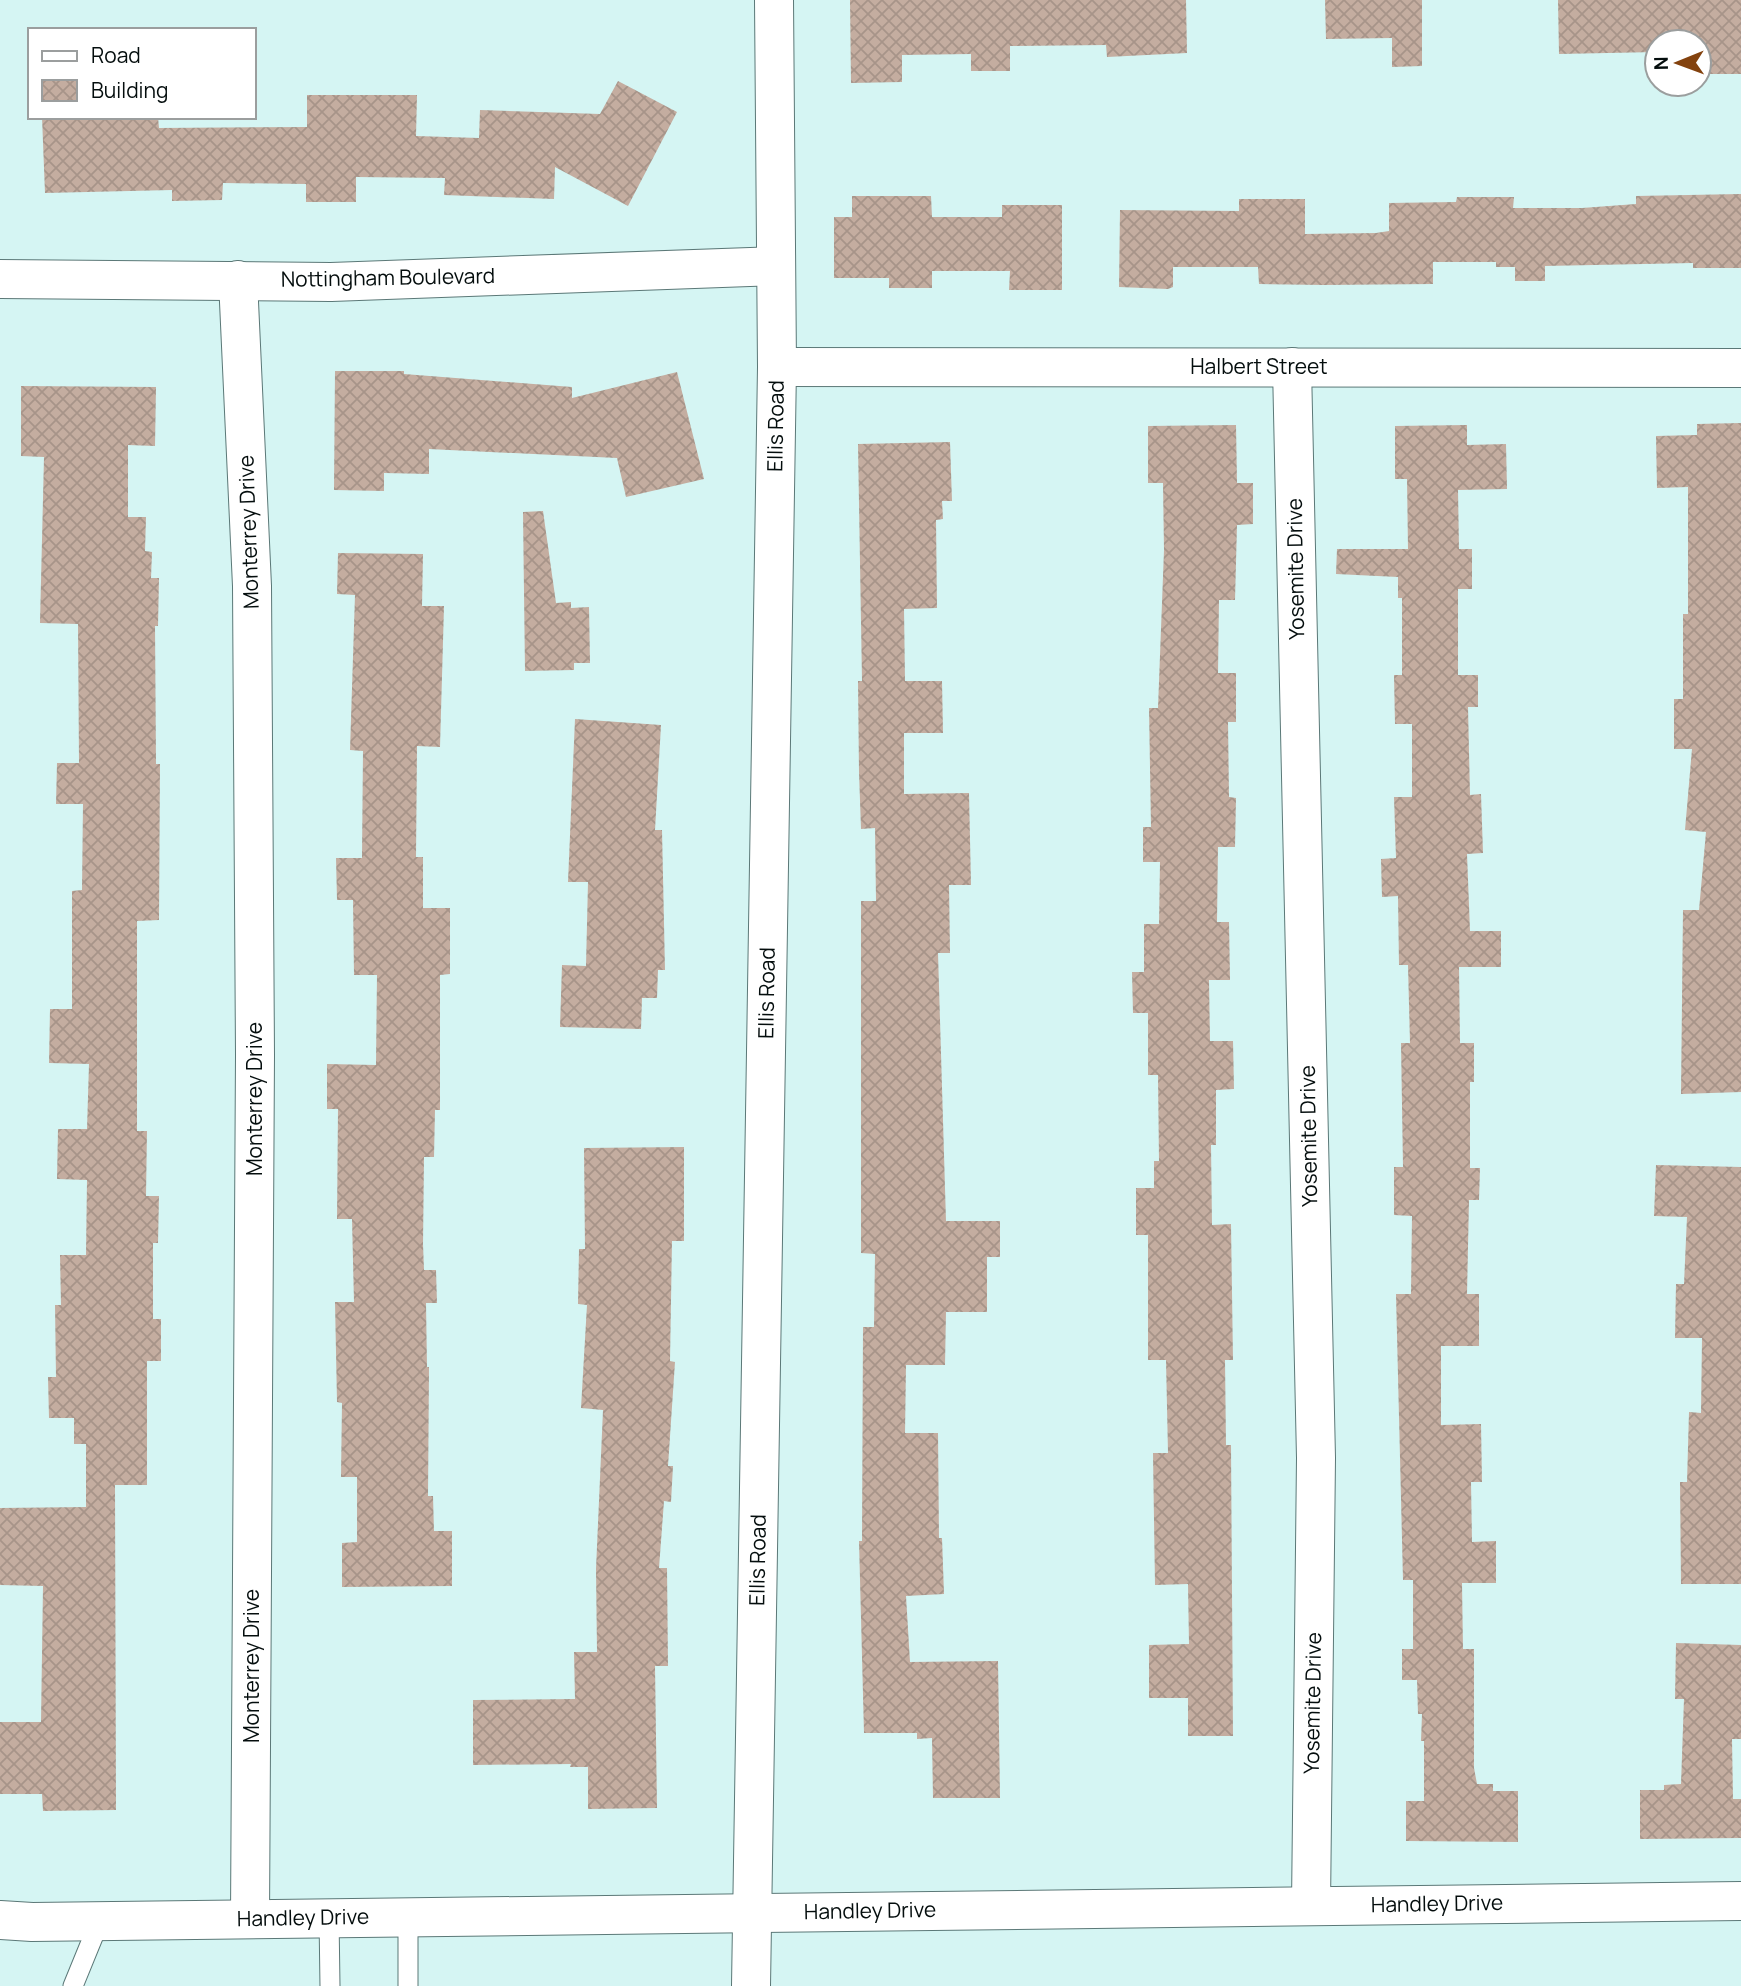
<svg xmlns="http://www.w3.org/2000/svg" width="1741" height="1986" font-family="Manrope,sans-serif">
<defs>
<pattern id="building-cross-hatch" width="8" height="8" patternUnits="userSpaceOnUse" patternTransform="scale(1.75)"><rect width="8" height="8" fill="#c4ada0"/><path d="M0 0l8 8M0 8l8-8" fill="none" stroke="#a79489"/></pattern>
</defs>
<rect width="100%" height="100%" fill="#d5f5f3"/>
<g fill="url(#building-cross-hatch)">
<polygon points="850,0 1186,0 1187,53 1107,57 1106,45 1010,46 1010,71 971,71 971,54 902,55 902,82 851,83"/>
<polygon points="1325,0 1422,0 1422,66 1392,67 1392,38 1326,39"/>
<polygon points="1558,0 1741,0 1741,74 1699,74 1699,42 1657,42 1657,52 1559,54"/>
<polygon points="618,81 677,112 628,206 555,167 554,199 444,195 445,178 356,177 356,202 306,202 306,184 223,183 222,200 172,201 172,190 45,193 42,117 158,117 159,128 307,127 307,95 417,95 416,136 479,138 480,110 600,114"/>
<polygon points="1741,194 1741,268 1693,268 1693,263 1545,266 1545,281 1515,281 1515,267 1496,267 1496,262 1433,262 1433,284 1324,285 1259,284 1258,267 1173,267 1173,287 1168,289 1119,287 1120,210 1239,211 1239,199 1305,199 1305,234 1376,233 1389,231 1389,203 1456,202 1457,197 1514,197 1513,208 1582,208 1636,204 1636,196"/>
<polygon points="852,196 931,196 932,217 1002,217 1002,205 1062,205 1062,290 1009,290 1010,271 932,271 932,288 889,288 889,278 834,278 834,217 852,217"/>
<polygon points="335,371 404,371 404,374 572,387 572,398 677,372 704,479 626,497 617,458 429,449 429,474 384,473 384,491 334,490"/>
<polygon points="21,386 156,387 155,446 128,445 128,517 146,517 145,551 152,552 151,578 159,578 158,626 155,626 156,764 160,764 159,920 137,921 137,1131 147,1131 146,1196 159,1196 158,1243 153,1243 153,1319 161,1319 161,1361 147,1361 147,1485 115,1485 116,1810 43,1811 42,1794 0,1794 0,1722 41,1722 43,1586 0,1585 0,1508 86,1507 86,1444 74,1444 74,1418 49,1418 48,1377 56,1377 55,1305 61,1305 60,1255 86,1255 87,1180 57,1179 58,1129 87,1129 89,1064 49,1063 50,1009 72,1009 72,891 82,890 83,804 56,804 57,763 79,763 78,624 40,623 44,457 21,456"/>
<polygon points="1741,423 1741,1092 1681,1094 1683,910 1699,910 1706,832 1685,830 1692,749 1674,749 1674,699 1683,699 1683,614 1688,614 1688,487 1657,488 1656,436 1697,435 1697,424"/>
<polygon points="1236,425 1237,483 1253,483 1253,524 1237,525 1235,600 1219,600 1218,673 1236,673 1236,722 1228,722 1229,797 1236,798 1235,847 1218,847 1217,922 1229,922 1230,980 1209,980 1210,1041 1233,1041 1234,1089 1216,1090 1216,1145 1211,1145 1212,1225 1231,1224 1233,1360 1225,1360 1226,1445 1231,1445 1233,1736 1188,1736 1188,1698 1149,1698 1149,1645 1189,1644 1188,1584 1155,1585 1153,1453 1168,1453 1166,1360 1148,1360 1148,1235 1136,1235 1136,1188 1154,1188 1154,1161 1159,1161 1158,1075 1148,1075 1148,1013 1133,1013 1132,972 1144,972 1144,924 1159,924 1160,862 1143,862 1143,827 1151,827 1149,708 1158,708 1164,550 1163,483 1148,483 1148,426"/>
<polygon points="1467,425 1467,445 1506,444 1507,489 1458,490 1459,549 1472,549 1472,589 1458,589 1458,675 1478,675 1478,707 1468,707 1470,795 1481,794 1483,853 1467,854 1470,931 1501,931 1501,967 1459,967 1460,1043 1474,1043 1474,1082 1470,1082 1470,1168 1480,1168 1479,1200 1469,1200 1467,1294 1479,1294 1479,1346 1441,1346 1441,1425 1481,1424 1482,1482 1471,1482 1472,1542 1496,1541 1496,1583 1462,1583 1463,1649 1474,1649 1474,1768 1477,1784 1493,1784 1493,1791 1518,1791 1518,1842 1406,1841 1406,1801 1424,1801 1424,1741 1421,1741 1422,1714 1418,1714 1417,1680 1402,1680 1402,1649 1413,1649 1413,1580 1403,1580 1396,1294 1411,1294 1412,1216 1394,1215 1394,1167 1403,1167 1401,1043 1410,1043 1408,965 1399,965 1398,896 1382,897 1381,859 1396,858 1394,797 1412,797 1412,724 1395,724 1394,675 1402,675 1402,598 1398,598 1398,577 1336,574 1337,549 1408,549 1407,479 1395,479 1395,426"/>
<polygon points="950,442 952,501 942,501 943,519 936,520 937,608 904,609 905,681 942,681 943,733 904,733 904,794 969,793 971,885 949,885 950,953 938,953 946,1221 1000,1221 1000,1257 987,1257 987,1312 946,1312 945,1365 906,1365 905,1433 938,1433 939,1538 942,1538 944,1594 906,1596 910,1662 998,1661 1000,1798 933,1798 932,1738 917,1739 917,1733 864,1733 859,1541 862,1541 863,1327 874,1327 875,1254 861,1253 861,901 876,901 875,828 861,829 859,772 858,681 862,681 858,444"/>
<polygon points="543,511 556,603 571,602 571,608 589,607 590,663 574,663 574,670 525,671 523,512"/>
<polygon points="338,553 423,554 422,606 444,606 440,747 417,746 416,857 423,857 423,908 450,908 450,974 440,975 440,1110 435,1110 434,1157 424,1157 423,1244 424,1270 436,1270 437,1303 426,1303 427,1367 429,1367 428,1496 433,1496 434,1531 452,1531 452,1586 342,1587 342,1543 357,1542 357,1477 341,1477 342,1403 337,1402 335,1302 354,1302 352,1219 337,1219 338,1109 327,1109 327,1064 376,1065 377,975 354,975 353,900 337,900 336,858 362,858 363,751 350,750 355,595 337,594"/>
<polygon points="575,719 661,725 655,830 662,830 665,970 658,970 657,998 642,998 641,1029 560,1027 562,965 586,966 588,882 568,882"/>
<polygon points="684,1147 684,1241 672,1241 670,1361 675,1362 668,1466 673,1466 671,1502 664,1501 659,1568 667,1568 668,1666 655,1666 657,1808 588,1809 588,1767 570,1767 571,1764 473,1765 473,1700 575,1699 574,1652 597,1652 596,1569 603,1410 581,1408 587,1305 578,1304 579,1249 585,1249 584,1148"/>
<polygon points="1656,1165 1741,1167 1741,1584 1681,1584 1680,1482 1687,1482 1689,1412 1701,1413 1702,1338 1675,1338 1676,1284 1684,1284 1687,1217 1654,1216"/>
<polygon points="1676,1643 1741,1645 1741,1739 1732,1739 1733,1799 1741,1799 1741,1838 1640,1839 1640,1790 1664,1790 1664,1785 1681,1784 1684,1699 1675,1699"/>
</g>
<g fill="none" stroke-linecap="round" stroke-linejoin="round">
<g stroke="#5b7877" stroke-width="21">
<g id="lane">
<polyline points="329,1917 330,1986"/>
<polyline points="73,1986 100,1920"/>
<polyline points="408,1986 408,1916"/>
</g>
</g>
<g stroke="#5b7877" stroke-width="40">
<g id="street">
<polyline points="0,279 331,282 776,266"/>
<polyline points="238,280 252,586 255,1055 250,1918"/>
<polyline points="777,367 1741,368"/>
<polyline points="1292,367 1316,1458 1311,1906"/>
<polyline points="751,1986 777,367 774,0"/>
</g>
</g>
<g stroke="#5b7877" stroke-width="40">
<polyline id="secondary" points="0,1920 32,1922 1741,1901"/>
</g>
<use href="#lane" stroke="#fff" stroke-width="19"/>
<use href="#street" stroke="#fff" stroke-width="38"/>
<use href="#secondary" stroke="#fff" stroke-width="38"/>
</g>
<g text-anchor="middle" stroke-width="5" stroke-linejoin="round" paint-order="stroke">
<g font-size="21" fill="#040d0d" stroke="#fff">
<text transform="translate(388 278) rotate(-1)" y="7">Nottingham Boulevard</text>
<text x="1259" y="374">Halbert Street</text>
<text transform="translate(776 426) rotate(-89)" y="7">Ellis Road</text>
<text transform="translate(249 532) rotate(-92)" y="7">Monterrey Drive</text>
<text transform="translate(1296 569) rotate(-91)" y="7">Yosemite Drive</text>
<text transform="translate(767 993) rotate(-89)" y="7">Ellis Road</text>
<text transform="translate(255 1099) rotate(-90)" y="7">Monterrey Drive</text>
<text transform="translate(1309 1136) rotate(-91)" y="7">Yosemite Drive</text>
<text transform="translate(758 1560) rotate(-89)" y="7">Ellis Road</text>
<text transform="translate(252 1666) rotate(-90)" y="7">Monterrey Drive</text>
<text transform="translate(1313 1703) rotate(-89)" y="7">Yosemite Drive</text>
<text transform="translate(1437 1904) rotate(-1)" y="7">Handley Drive</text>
<text transform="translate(870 1911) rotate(-1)" y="7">Handley Drive</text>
<text transform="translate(303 1918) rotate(-1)" y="7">Handley Drive</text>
</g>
</g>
<rect x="28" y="28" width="228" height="91" fill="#ffffff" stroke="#9b9e9e" stroke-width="2"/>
<rect x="42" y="51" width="35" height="10" fill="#ffffff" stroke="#9b9e9e" stroke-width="2"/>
<text x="91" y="63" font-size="21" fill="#040d0d">Road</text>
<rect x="42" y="80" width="35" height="21" fill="url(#building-cross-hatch)" stroke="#9b9e9e" stroke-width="2"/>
<text x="91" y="98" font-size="21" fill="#040d0d">Building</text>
<g transform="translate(1678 63) rotate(269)"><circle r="33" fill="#ffffff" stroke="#9b9e9e" stroke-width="2"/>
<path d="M0-5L12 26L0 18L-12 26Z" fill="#83420e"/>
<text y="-10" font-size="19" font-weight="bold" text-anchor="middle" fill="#040d0d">N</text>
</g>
</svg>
